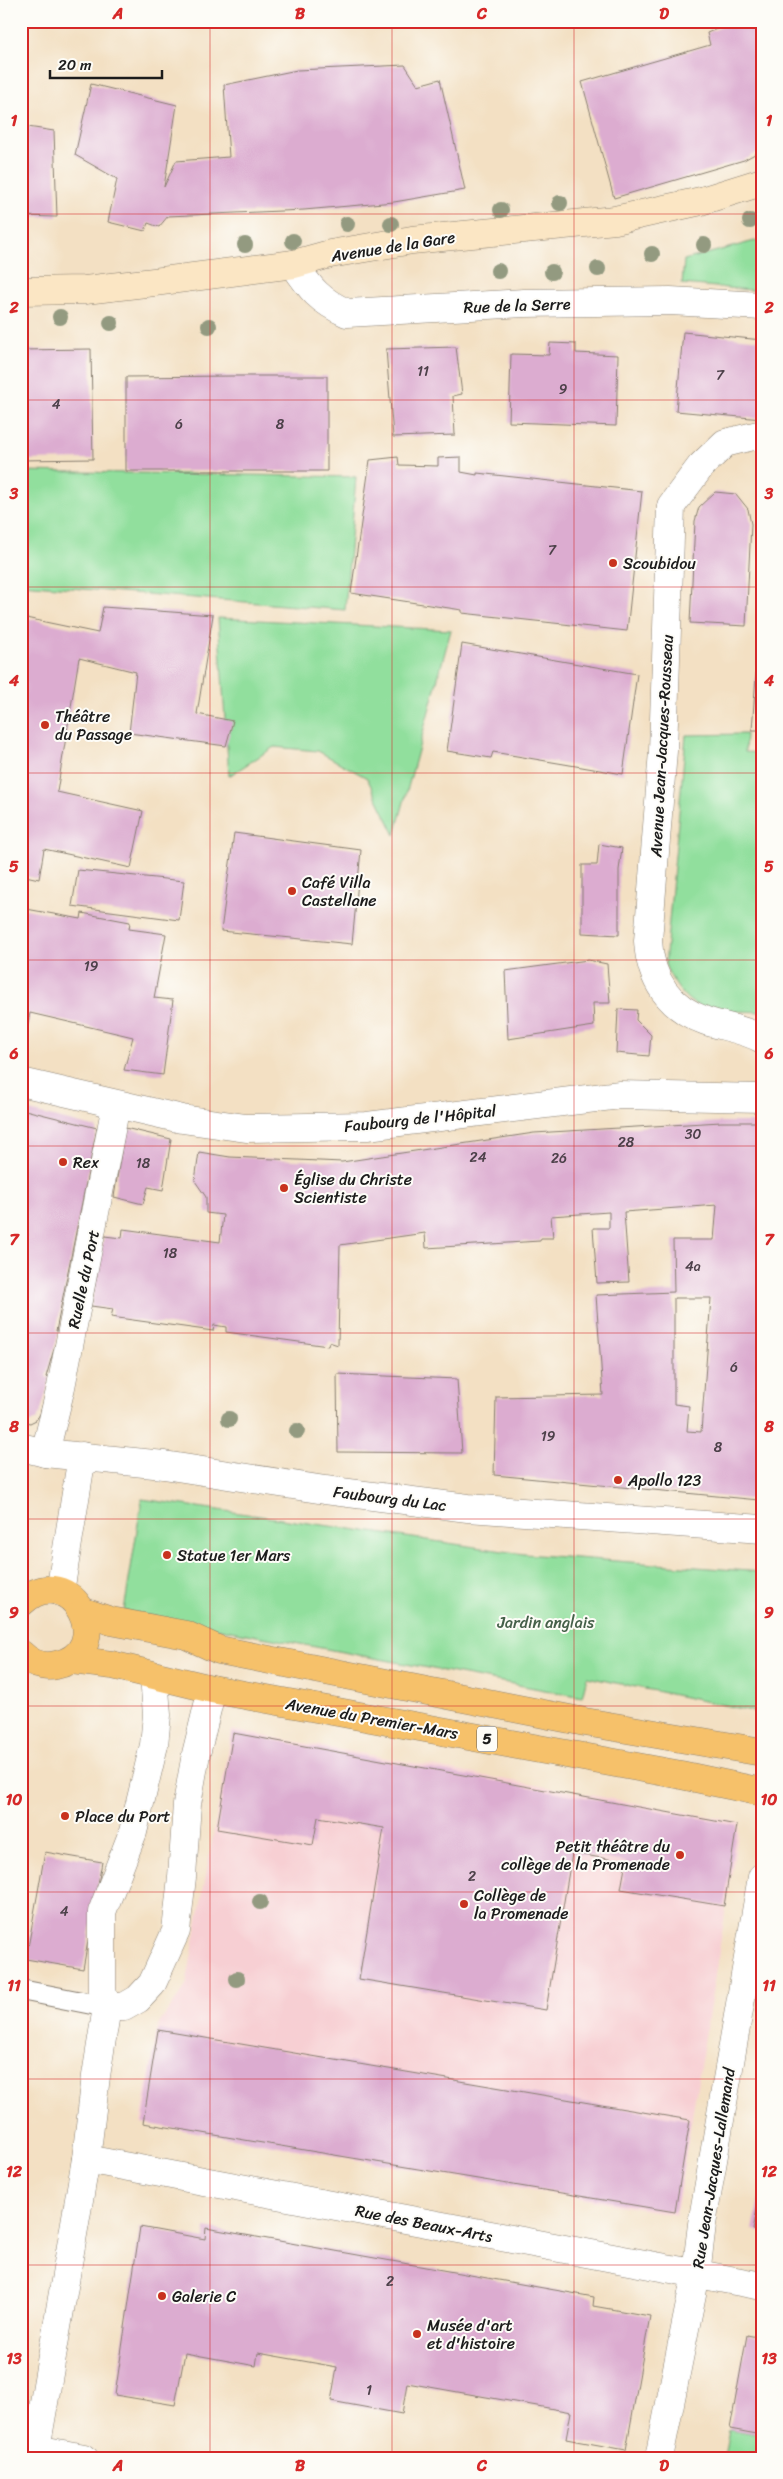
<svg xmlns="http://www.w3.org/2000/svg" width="783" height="2479" font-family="Sriracha,sans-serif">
<rect width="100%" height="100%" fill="#fdfcf7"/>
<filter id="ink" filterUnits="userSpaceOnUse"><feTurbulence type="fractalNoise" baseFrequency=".02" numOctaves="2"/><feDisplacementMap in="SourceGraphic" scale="10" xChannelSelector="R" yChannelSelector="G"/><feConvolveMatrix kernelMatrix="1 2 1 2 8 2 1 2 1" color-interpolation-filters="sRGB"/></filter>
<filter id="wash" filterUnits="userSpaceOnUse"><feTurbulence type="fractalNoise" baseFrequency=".0096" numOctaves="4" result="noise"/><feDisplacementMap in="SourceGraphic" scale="20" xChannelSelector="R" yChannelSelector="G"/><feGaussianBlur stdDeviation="1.12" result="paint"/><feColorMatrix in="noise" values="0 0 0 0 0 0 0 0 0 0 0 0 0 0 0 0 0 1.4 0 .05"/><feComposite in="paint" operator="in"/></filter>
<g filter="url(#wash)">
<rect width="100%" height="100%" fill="#f3e0c3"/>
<polygon fill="#f7cfd3" points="232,1730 740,1822 676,2215 141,2123 158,2025 186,1986"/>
<g fill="#91df9d" stroke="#567e5c">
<polygon points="762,239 762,291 682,284 684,260"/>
<polygon points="21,471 356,477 345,610 21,584"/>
<polygon points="218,618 451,630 395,835 367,778 318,751 274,747 229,776"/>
<path d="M746,734L745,752L762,753V1012C710,1009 690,1019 665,965L686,735Z"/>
<polygon points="142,1499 524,1554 762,1572 762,1713 587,1677 582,1697 124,1611"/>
<polygon points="730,2429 762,2435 762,2458 725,2458"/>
</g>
<g id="blocks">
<g fill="#dcacd0" fill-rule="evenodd">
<polygon points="736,21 762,21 762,150 744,160 614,198 582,82 710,45 707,33"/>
<polygon points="405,65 418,85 440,79 465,190 394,202 304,210 168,216 159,227 148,223 145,231 108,222 117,179 75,155 91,84 177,105 164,187 176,161 229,157 224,85 297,70"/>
<polygon points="21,126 54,131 57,217 21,216"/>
<polygon points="683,332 762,340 762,419 676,411"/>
<polygon points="550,343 576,344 576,353 618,355 616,426 509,422 511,354 549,355"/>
<polygon points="456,347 462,394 453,396 455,435 393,437 386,349"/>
<polygon points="91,349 93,459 21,460 21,350"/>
<polygon points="232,376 327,376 327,471 126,471 126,377"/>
<polygon points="398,457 399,465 438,466 438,458 461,457 461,472 477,475 477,473 642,491 627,631 462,613 462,610 351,593 370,460"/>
<polygon points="715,492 736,494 748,509 751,524 746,626 690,623 695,521 699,507"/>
<polygon points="103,607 213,615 197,714 233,721 226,746 129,733 136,672 79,658 57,792 143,811 131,868 44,849 39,879 21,875 21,617 98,633"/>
<polygon points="759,636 762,637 762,730 752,730"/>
<polygon points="462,644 637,674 623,774 493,752 491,758 447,751"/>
<polygon points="234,833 361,850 352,944 221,931"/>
<polygon points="599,844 622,848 619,870 619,935 582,933 582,865 597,865"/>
<polygon points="78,870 184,881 179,920 72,906"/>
<polygon points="21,908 81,919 82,913 130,922 129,929 166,934 154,998 173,1000 163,1075 124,1070 133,1037 30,1013 24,1044 21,1044"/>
<polygon points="588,960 607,964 610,1003 593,1003 594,1026 508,1039 505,971"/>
<polygon points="618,1009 637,1010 636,1020 651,1035 649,1056 616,1053"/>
<polygon points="21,1109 97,1128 56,1331 59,1331 46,1377 50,1378 40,1414 36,1420 30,1423 21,1421"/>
<path d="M721,1122H762V1461L759,1500L494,1475L496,1397L603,1395L596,1295L674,1292L673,1240H714L717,1205L624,1212L629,1282L597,1283L593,1228H609V1212L551,1216L553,1238H541L540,1241L426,1248L425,1233L340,1245L338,1345L329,1342L328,1346L226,1332V1327L214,1325L213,1331L111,1317L113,1309L91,1306L104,1236L122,1238L123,1229L220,1242L223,1215L206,1213V1197L195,1181L199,1152L230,1157L342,1162L534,1133ZM674,1298H711L701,1432L687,1431L689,1406L674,1404Z"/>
<polygon points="125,1128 171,1139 163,1190 148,1187 143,1204 114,1197"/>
<polygon points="337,1374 457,1379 462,1453 338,1452"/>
<polygon points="233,1733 737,1825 724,1906 621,1889 626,1862 572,1853 546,2010 359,1979 384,1828 318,1817 313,1845 217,1829"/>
<polygon points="45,1852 102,1862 83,1969 26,1959"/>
<polygon points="158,2030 690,2120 675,2212 143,2123"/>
<polygon points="761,2188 762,2188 762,2231 753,2230"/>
<polygon points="140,2227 205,2239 206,2228 594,2297 593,2306 650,2316 626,2450 566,2439 571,2412 407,2383 402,2414 331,2401 337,2367 258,2353 256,2366 185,2353 175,2405 115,2395"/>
<polygon points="747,2335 762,2338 762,2435 730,2429"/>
</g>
</g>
</g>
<g filter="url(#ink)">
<use href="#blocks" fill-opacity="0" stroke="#887e70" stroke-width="1"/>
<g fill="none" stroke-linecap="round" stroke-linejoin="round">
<g stroke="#887e70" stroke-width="22">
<polyline id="service" points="21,1990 107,2007"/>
</g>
<g stroke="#887e70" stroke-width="29">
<g id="minor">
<path d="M294,264C310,289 320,301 347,313L524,303L670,301L762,306"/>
<path d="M762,434L725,443L701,466L671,506L663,751L648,941C650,979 669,1008 706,1021C724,1027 744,1029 762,1039"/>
<polyline points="21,1082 182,1119 246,1128 367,1126 620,1095 762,1098"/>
<polyline points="21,1447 45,1453 164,1465 325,1490 468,1508 762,1529"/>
<polyline points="45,1453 61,1387 116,1105"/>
<polyline points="60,1592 82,1456"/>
<polyline points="107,2007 124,2007 138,1999 152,1984 176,1931 182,1877 187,1804 196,1754 212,1689"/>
<polyline points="86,2159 762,2286"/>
<polyline points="84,2458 36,2449 86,2159 96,2076 107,2007 102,1991 102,1912 133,1832 154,1745 157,1715 154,1676"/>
<polyline points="659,2458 696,2274 702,2224 762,1877"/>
</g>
</g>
<g stroke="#887e70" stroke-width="29">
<polyline id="secondary" points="21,291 85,290 154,282 294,264 330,254 412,240 615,220 701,201 762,182"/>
</g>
<g stroke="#887e70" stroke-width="29">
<g id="primary">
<path d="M21,1603C71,1555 120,1652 56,1665C43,1668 30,1663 21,1654"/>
<polyline points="84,1612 111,1621 186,1635 219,1650 585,1722 762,1752"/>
<polyline points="71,1660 112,1665 212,1689 681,1775 762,1792"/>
</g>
</g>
<use href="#service" stroke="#fff" stroke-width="20"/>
<use href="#minor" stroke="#fff" stroke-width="28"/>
<use href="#secondary" stroke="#fbe6c4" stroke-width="28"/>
<use href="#primary" stroke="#f6c16b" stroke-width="28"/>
</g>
<g fill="#939a80">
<circle cx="560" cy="203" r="8"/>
<circle cx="501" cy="210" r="8"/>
<circle cx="750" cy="221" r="8"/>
<circle cx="347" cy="224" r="8"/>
<circle cx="391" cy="224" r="8"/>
<circle cx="293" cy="241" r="8"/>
<circle cx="245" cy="245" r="8"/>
<circle cx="704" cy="245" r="8"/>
<circle cx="652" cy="254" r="8"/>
<circle cx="598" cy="269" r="8"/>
<circle cx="498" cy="271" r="8"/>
<circle cx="552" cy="272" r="8"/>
<circle cx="60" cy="317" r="8"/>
<circle cx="111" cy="323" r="8"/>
<circle cx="209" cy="326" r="8"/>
<circle cx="229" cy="1419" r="8"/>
<circle cx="297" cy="1431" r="8"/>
<circle cx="260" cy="1902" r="8"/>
<circle cx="237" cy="1979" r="8"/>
</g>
</g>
<path fill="none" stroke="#d62828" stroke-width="1" stroke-opacity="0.55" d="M210,21V2458M392,21V2458M574,21V2458M21,214H762M21,400H762M21,587H762M21,773H762M21,960H762M21,1146H762M21,1333H762M21,1519H762M21,1706H762M21,1892H762M21,2079H762M21,2265H762"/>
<g fill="#c8321e" stroke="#fdfcf7" stroke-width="2">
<circle cx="613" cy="563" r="5"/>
<circle cx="45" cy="725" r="5"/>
<circle cx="292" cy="891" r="5"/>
<circle cx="63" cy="1162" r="5"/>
<circle cx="284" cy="1188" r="5"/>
<circle cx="618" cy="1480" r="5"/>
<circle cx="167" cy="1555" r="5"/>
<circle cx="65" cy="1816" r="5"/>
<circle cx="680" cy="1855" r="5"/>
<circle cx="464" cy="1904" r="5"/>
<circle cx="162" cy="2296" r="5"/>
<circle cx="417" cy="2334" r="5"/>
</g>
<g text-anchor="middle" stroke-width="4" stroke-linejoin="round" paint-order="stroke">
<g font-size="14" fill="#4c4049">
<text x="423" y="376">11</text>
<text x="720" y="380">7</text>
<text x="563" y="394">9</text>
<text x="56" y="409">4</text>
<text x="179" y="429">6</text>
<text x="280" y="429">8</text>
<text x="552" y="555">7</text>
<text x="91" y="971">19</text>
<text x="693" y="1139">30</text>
<text x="626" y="1147">28</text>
<text x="478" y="1162">24</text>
<text x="559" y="1163">26</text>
<text x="143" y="1168">18</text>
<text x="170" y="1258">18</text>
<text x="693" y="1271">4a</text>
<text x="734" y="1372">6</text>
<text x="548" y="1441">19</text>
<text x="718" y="1452">8</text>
<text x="472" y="1881">2</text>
<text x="64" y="1916">4</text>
<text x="390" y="2286">2</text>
<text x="369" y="2395">1</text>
</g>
<rect fill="#fdfcf7" stroke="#605f5e" stroke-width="1" x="477" y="1726.5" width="20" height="25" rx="4"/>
<g font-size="15" font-weight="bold" fill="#1c1c1c">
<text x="487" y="1744">5</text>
</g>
<g font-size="16" fill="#1c1c1c" stroke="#fdfcf7">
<text transform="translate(393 246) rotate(-9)" y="6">Avenue de la Gare</text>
<text transform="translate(517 305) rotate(-2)" y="6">Rue de la Serre</text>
<text transform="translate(661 746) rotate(-87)" y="6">Avenue Jean-Jacques-Rousseau</text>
<text transform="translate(420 1118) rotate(-6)" y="6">Faubourg de l'Hôpital</text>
<text transform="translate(83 1279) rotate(-78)" y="6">Ruelle du Port</text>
<text transform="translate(390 1498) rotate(7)" y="6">Faubourg du Lac</text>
<text transform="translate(372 1718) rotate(10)" y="6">Avenue du Premier-Mars</text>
<text transform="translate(713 2168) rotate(-81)" y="6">Rue Jean-Jacques-Lallemand</text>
<text transform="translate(424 2223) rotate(11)" y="6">Rue des Beaux-Arts</text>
</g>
<g font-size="16" fill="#1c1c1c" stroke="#fdfcf7" text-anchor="start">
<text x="623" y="569">Scoubidou</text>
<text x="55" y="722">Théâtre<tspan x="55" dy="18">du Passage</tspan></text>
<text x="302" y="888">Café Villa<tspan x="302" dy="18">Castellane</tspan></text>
<text x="73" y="1168">Rex</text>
<text x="294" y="1185">Église du Christe<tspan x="294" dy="18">Scientiste</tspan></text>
<text x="628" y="1486">Apollo 123</text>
<text x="177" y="1561">Statue 1er Mars</text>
<text x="75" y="1822">Place du Port</text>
<text x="670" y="1852" text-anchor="end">Petit théâtre du<tspan x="670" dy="18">collège de la Promenade</tspan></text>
<text x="474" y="1901">Collège de<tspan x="474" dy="18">la Promenade</tspan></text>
<text x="172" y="2302">Galerie C</text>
<text x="427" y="2331">Musée d'art<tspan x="427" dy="18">et d'histoire</tspan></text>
</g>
<g font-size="16" fill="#456049" stroke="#fdfcf7">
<text x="546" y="1628">Jardin anglais</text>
</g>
</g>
<rect width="783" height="2479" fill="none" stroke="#fdfcf7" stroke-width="55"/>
<path d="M50 70v8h112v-8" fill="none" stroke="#1c1c1c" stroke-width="2.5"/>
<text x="58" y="70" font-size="15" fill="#1c1c1c" stroke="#fdfcf7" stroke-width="4" paint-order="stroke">20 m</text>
<rect x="28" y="28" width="728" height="2424" fill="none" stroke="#d62828" stroke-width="2"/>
<g font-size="16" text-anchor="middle" font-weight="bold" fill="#d62828">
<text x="118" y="19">A</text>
<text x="300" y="19">B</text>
<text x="482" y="19">C</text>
<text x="664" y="19">D</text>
<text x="14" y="126">1</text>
<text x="769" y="126">1</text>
<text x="14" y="313">2</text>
<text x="769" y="313">2</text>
<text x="14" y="499">3</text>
<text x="769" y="499">3</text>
<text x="14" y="686">4</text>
<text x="769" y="686">4</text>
<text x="14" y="872">5</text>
<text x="769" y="872">5</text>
<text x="14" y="1059">6</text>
<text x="769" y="1059">6</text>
<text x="14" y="1245">7</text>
<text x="769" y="1245">7</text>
<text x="14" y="1432">8</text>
<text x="769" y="1432">8</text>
<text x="14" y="1618">9</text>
<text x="769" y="1618">9</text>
<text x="14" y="1805">10</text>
<text x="769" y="1805">10</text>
<text x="14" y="1991">11</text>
<text x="769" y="1991">11</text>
<text x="14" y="2177">12</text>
<text x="769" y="2177">12</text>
<text x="14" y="2364">13</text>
<text x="769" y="2364">13</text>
<text x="118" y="2471">A</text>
<text x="300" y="2471">B</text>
<text x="482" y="2471">C</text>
<text x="664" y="2471">D</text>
</g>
</svg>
